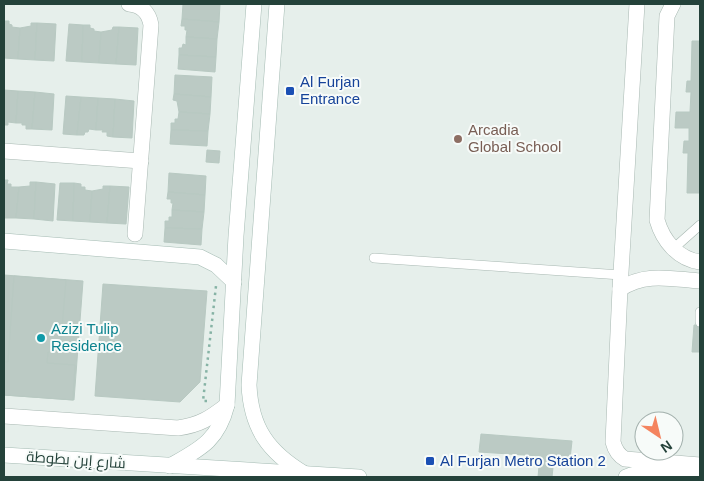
<svg xmlns="http://www.w3.org/2000/svg" width="704" height="481" font-family="Arial,Cairo,sans-serif">
<rect width="100%" height="100%" fill="#e6efeb"/>
<g fill="#bbcac4" stroke="#b8c9c2">
<polygon points="183,4 220,4 219,22 182,19"/>
<polygon points="182,19 219,22 217,39 186,37 187,30 185,30 185,26 181,26"/>
<polygon points="4,21 9,21 9,24 12,25 12,27 20,28 18,59 4,58"/>
<polygon points="31,23 37,23 35,60 18,59 20,28 31,26"/>
<polygon points="37,23 56,24 54,61 35,60"/>
<polygon points="69,24 83,25 82,62 66,61"/>
<polygon points="83,25 90,25 90,28 94,29 94,31 101,32 99,63 82,62"/>
<polygon points="113,27 119,27 116,64 99,63 101,32 112,30"/>
<polygon points="119,27 138,28 136,65 116,64"/>
<polygon points="186,37 217,39 216,57 179,55 179,48 182,48 183,44 186,45"/>
<polygon points="692,41 700,41 700,193 687,193 688,153 683,153 684,141 689,141 689,128 675,128 676,112 690,112 691,92 686,92 687,81 691,81"/>
<polygon points="179,55 216,57 215,72 178,69"/>
<polygon points="175,75 212,77 211,97 174,94"/>
<polygon points="4,90 18,91 16,123 8,122 8,125 4,125 4,128"/>
<polygon points="18,91 35,92 32,129 26,129 26,125 22,125 22,123 16,123"/>
<polygon points="35,92 54,94 52,130 32,129"/>
<polygon points="174,94 211,97 210,114 179,112 177,101 173,100"/>
<polygon points="66,96 81,97 77,135 63,134"/>
<polygon points="81,97 98,98 96,130 89,129 88,132 85,132 84,135 77,135"/>
<polygon points="98,98 115,99 113,137 107,136 107,132 102,132 103,130 96,130"/>
<polygon points="115,99 134,101 132,138 113,137"/>
<polygon points="179,112 210,114 208,131 171,130 171,123 175,123 175,119 178,119"/>
<polygon points="171,130 208,131 207,146 170,144"/>
<polygon points="207,150 220,151 219,163 206,162"/>
<polygon points="169,173 206,176 205,195 168,192"/>
<polygon points="4,180 8,180 7,184 11,184 11,187 19,187 16,218 4,218"/>
<polygon points="30,182 36,182 34,219 16,218 19,187 30,186"/>
<polygon points="36,182 55,184 53,221 34,219"/>
<polygon points="60,183 74,183 73,221 57,220"/>
<polygon points="74,183 81,184 81,187 85,187 85,190 92,191 90,222 73,221"/>
<polygon points="103,186 110,186 107,223 90,222 92,191 103,189"/>
<polygon points="110,186 129,187 126,224 107,223"/>
<polygon points="168,192 205,195 204,212 172,210 173,203 171,203 171,199 167,199"/>
<polygon points="172,210 204,212 202,229 165,228 165,221 169,221 169,217 172,217"/>
<polygon points="165,228 202,229 201,245 164,242"/>
<polygon points="4,275 83,281 74,400 4,395"/>
<polygon points="14,276 66,280 60,352 48,352 47,363 75,365 73,400 4,395 4,362 8,362"/>
<polygon points="103,284 207,291 200,382 180,402 95,396"/>
<polygon points="694,325 700,325 700,352 692,352"/>
<polygon points="481,434 572,441 570,459 554,458 552,477 538,477 540,456 479,452"/>
</g>
<g fill="none" stroke-linecap="round" stroke-linejoin="round">
<g stroke="#a8b8b2" stroke-width="10">
<g id="lane">
<polyline points="673,249 700,225"/>
<polyline points="374,258 621,275"/>
<polyline points="700,322 700,312"/>
</g>
</g>
<g stroke="#a8b8b2" stroke-width="16">
<g id="street">
<path d="M129,4C141,5 149,12 151,25L135,234"/>
<path d="M637,4L620,289L613,442C615,450 618,455 625,459L700,465"/>
<path d="M673,4L667,16L657,220C663,241 678,259 700,262"/>
<polyline points="4,151 141,161"/>
<path d="M620,289C646,272 671,279 700,281"/>
<path d="M4,416L178,428C200,425 210,418 227,405"/>
</g>
</g>
<g stroke="#a4bbb3" stroke-width="16">
<g id="secondary">
<path d="M277,4L249,385C251,428 268,452 305,474"/>
<polyline points="4,241 200,257 216,265 234,282"/>
<polyline points="4,455 359,477"/>
<path d="M170,466C200,449 218,441 227,405L236,236L254,4"/>
<path d="M626,477C644,468 680,475 700,477"/>
</g>
</g>
<polyline stroke="#86b3a5" stroke-width="2.5" stroke-dasharray="2.5 4" stroke-linecap="butt" points="207,401 203,401 216,286"/>
<use href="#lane" stroke="#fff" stroke-width="9"/>
<use href="#street" stroke="#fff" stroke-width="15"/>
<use href="#secondary" stroke="#fff" stroke-width="15"/>
</g>
<g fill="#1a4fb4" stroke="#f7fbf9" stroke-width="2">
<rect x="285" y="86" width="10" height="10" rx="2.5"/>
<rect x="425" y="456" width="10" height="10" rx="2.5"/>
</g>
<circle fill="#8d6e63" stroke="#f7fbf9" stroke-width="2" cx="458" cy="139" r="5"/>
<circle fill="#0f9aa8" stroke="#f7fbf9" stroke-width="2" cx="41" cy="338" r="5"/>
<g text-anchor="middle" stroke-width="4" stroke-linejoin="round" paint-order="stroke">
<g font-size="15" fill="#164399" stroke="#f7fbf9" text-anchor="start">
<text x="300" y="87">Al Furjan<tspan x="300" dy="17">Entrance</tspan></text>
<text x="440" y="466">Al Furjan Metro Station 2</text>
</g>
<g font-size="15" fill="#785e54" stroke="#f7fbf9" text-anchor="start">
<text x="468" y="135">Arcadia<tspan x="468" dy="17">Global School</tspan></text>
</g>
<g font-size="15" fill="#0d838f" stroke="#f7fbf9" text-anchor="start">
<text x="51" y="334">Azizi Tulip<tspan x="51" dy="17">Residence</tspan></text>
</g>
<g font-size="15" fill="#24423a" stroke="#f7fbf9">
<text transform="translate(76 460) rotate(4)" y="5">شارع إبن بطوطة</text>
</g>
</g>
<rect width="704" height="481" fill="none" stroke="#24423a" stroke-width="10"/>
<g transform="translate(659 436) rotate(145)"><circle r="24" fill="#f7fbf9" stroke="#a3b1ad"/>
<path d="M0-4L9 19L0 12L-9 19Z" fill="#f4845f"/>
<text y="-8" font-size="14" font-weight="bold" text-anchor="middle" fill="#24423a">N</text>
</g>
</svg>
